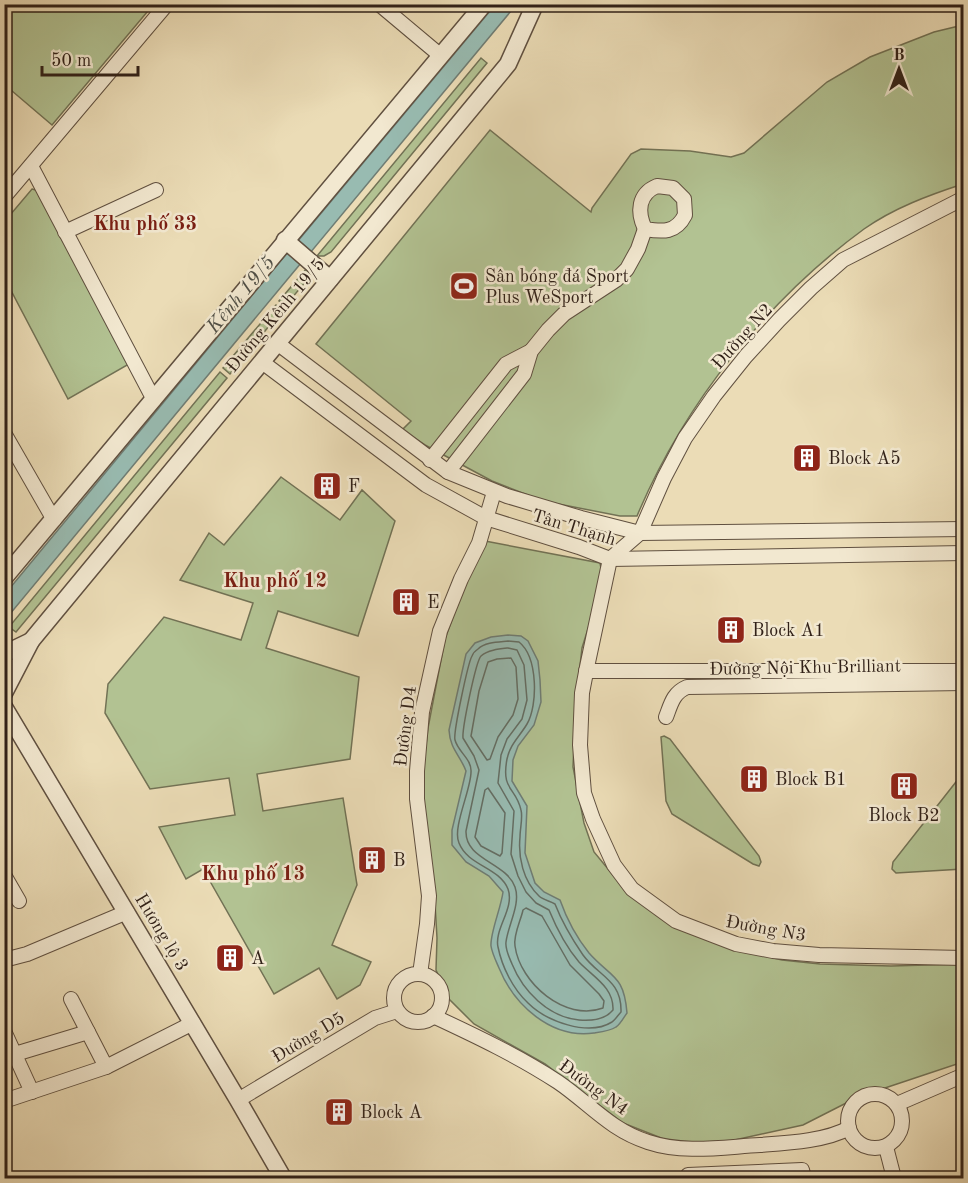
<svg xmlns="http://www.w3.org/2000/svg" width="968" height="1183" font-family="'Old Standard TT',serif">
<rect width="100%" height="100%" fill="#ebdcb6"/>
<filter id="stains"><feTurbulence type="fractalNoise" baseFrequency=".00333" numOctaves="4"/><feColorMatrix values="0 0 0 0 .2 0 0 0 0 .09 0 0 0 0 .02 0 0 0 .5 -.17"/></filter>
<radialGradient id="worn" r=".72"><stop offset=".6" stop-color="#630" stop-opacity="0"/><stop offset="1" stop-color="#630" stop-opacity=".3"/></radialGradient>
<g fill="#b2c292" stroke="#727255" stroke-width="1.5">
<polygon points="4,5 5,4 153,5 52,125 5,85"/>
<path d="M963,25V184C929,195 894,208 864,229C767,300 684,404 637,516H620L543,501L492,481L425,445L402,430L411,421L316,344L490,130L591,212L592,208L631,154L641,149L690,151L731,157L744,153L827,82L870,57L934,32Z"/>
<polygon points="481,58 487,63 331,252 324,256 317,256"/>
<polygon points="32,189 39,191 129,364 68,399 5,279 5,221"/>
<polygon points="307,268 309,275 308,279 285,306 279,301"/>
<polygon points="276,305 282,310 230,374 223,368"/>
<polygon points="220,372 227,378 16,632 9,627"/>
<polygon points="281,477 340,520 362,490 395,521 358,636 278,611 266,648 359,677 350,759 257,774 263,811 343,798 357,885 332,945 371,962 360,985 337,999 319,968 274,994 203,869 186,879 159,827 235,815 229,778 150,789 105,713 108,684 164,617 241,640 253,603 180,580 209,533 224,545"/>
<polygon points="485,541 600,563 602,573 598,597 582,648 576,702 573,767 584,823 594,852 613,875 635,899 749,952 782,960 820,964 891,966 963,964 963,1062 858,1097 803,1125 730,1141 674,1143 623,1123 545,1064 474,1024 449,999 436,970 437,938 434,886 421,818 422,779 428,728 445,639 459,600"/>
<polygon points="664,736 670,739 759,856 761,862 759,866 753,864 672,814 666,801 661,737"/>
<polygon points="963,773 963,869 896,873 892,869 893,862"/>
</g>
<g fill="#98bbb1" stroke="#6f7d74" stroke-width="1.5">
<polygon points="495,5 516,5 310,253 297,242"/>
<polygon points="288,252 301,263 5,620 5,594"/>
<path d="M508,635L521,636L528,641L538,661L540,680L541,702L534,725L518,746L513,760L512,781L527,806L525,853L535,883L544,892L560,900C566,917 577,938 589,953C611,978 624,974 627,1013C624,1017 620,1025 616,1027C610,1031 601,1032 594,1033C551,1039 514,1005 499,968C496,961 492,953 491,946C490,933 501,908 503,892L489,876L466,862L452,845V830L466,771C460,755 450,749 449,730L466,654L475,643L491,637Z"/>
</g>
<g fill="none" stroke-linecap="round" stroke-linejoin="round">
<g stroke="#646e64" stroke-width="1.5">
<path d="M508,641L519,642C538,657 538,705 527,724C520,736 510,744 507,759C501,791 516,787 521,810C523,818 520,828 520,837C518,857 523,881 539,896C543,900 550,901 555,904C562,922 572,939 583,955C598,976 622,980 621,1012C618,1015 615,1020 612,1022C588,1037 546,1021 528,1003C513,989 502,967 498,947C494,929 515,908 508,889C499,867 468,866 459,843C452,828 471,790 471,772C472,759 458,752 455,740C453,733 468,663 472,656C473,653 475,651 478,649C485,642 499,642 508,641Z"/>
<path d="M508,648L517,650L524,665L527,700L522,719L507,739L501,755L498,783L514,811L511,854L518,876L526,892L536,903L549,910C556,927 567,948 579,962C593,977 614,987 613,1010C605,1020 591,1021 579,1020C548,1017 523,991 512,964C509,957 505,949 506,942C508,925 521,904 515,887C506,862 465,860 466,831L479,770L474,756L463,738C462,728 476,661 481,656C488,650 499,649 508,648Z"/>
<polygon points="511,658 516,667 518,699 513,715 498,737 490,759 487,760 471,736 479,691 488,662 497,659"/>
<polygon points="488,788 505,813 502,853 500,856 481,846 475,837 485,790"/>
<path d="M526,908L542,916L570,965L599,994L604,1001L603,1008C565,1022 520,983 515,946C513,935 521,920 523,910Z"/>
</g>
<g stroke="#605040" stroke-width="16">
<g id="minor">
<polyline points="379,4 441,56"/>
<polyline points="31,166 154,400"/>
<path d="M657,186L673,188L684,199L685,215C676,233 663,232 645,229C637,212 638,194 657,186Z"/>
<polyline points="4,197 167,4"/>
<polyline points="964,198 843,260 811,288 779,320 746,356 714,396 685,438 664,478 640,533 610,559 587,667 582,693 580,745 584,793 593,819 614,865 632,889 676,921 736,944 773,951 819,955 964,958"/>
<polyline points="65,232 156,190"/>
<polyline points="277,343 448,472 507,496 581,518 640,533 964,529"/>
<polyline points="262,362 426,485 486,518 579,547 610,559 964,553"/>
<polyline points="4,433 54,520"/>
<polyline points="430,460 506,364 531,351"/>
<polyline points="448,472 524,374 531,351 548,330 564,314 616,280 627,269 638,249 645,229"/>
<polyline points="586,671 964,671"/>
<path d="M666,717C671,704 673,693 687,687L964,683"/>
<polyline points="4,875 19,901"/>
<polyline points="4,960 27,954 127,912"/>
<polyline points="420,974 427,924 429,896 417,799 417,771 422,712 440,631 461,579 479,543 494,492"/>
<circle cx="418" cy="998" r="24"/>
<polyline points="71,999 106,1067"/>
<path d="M433,1016C476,1036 518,1056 558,1082C589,1103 610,1130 648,1142C684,1154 723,1147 760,1145C787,1143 826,1141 849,1128"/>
<polyline points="4,1031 32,1092"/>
<polyline points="15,1054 88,1032"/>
<circle cx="875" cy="1121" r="27"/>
<polyline points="238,1100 375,1018 397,1011"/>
<polyline points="4,1101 106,1067 193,1023"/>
<polyline points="897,1104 964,1075"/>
<polyline points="886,1147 894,1178"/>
<polyline points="688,1175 802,1170 804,1178"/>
</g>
</g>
<g stroke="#605040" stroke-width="19">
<g id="tertiary">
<polyline points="285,240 330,279"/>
<polyline points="4,578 484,4"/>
<polyline points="4,654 31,641 508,64 535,4"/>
<polyline points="4,693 31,641"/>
<polyline points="4,707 238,1100 283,1178"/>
</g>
</g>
<use href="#minor" stroke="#f2e8d0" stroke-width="14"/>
<use href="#tertiary" stroke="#f2e8d0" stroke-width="16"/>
</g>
<defs>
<g id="stadium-square" transform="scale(1.5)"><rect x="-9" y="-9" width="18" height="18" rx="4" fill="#8f2418" stroke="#f2e8d0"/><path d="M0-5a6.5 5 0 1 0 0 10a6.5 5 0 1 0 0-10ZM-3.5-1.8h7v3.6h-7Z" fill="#fff"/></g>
<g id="building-square" transform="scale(1.5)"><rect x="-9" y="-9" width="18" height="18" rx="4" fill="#8f2418" stroke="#f2e8d0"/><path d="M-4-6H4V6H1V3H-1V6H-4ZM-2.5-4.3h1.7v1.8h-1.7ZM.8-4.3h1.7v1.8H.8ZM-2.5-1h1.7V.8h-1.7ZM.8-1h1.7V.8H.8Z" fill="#fff"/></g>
</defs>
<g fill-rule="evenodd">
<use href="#stadium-square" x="464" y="286"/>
<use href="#building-square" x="807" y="458"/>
<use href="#building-square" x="327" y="486"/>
<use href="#building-square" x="406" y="602"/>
<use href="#building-square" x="731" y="630"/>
<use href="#building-square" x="754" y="779"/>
<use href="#building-square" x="904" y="786"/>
<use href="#building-square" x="372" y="860"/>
<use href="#building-square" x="230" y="958"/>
<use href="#building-square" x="339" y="1112"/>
</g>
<g text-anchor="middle" stroke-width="5" stroke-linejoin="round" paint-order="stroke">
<g font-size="18" fill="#312118" stroke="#f2e8d0" text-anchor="start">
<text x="485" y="282">Sân bóng đá Sport<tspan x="485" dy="21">Plus WeSport</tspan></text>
<text x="828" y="464">Block A5</text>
<text x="348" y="492">F</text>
<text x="427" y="608">E</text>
<text x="752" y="636">Block A1</text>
<text x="775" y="785">Block B1</text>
<text x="904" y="821" text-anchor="middle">Block B2</text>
<text x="393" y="866">B</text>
<text x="251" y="964">A</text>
<text x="360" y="1118">Block A</text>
</g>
<g font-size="18" fill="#312118" stroke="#f2e8d0">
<text transform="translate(275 315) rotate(-50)" y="6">Đường Kênh 19/5</text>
<text transform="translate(742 336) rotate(-48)" y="6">Đường N2</text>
<text transform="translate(574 527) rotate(17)" y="6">Tân Thạnh</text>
<text transform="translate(805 667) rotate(-1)" y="6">Đường Nội Khu Brilliant</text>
<text transform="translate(405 726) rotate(-83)" y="6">Đường D4</text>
<text transform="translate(766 928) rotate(10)" y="6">Đường N3</text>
<text transform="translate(162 932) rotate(59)" y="6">Hương lộ 3</text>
<text transform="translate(308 1037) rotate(-31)" y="6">Đường D5</text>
<text transform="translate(594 1087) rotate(36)" y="6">Đường N4</text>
</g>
<g font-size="20" font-weight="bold" fill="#7a1f14" stroke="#f2e8d0">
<text x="145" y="230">Khu phố 33</text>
<text x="275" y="587">Khu phố 12</text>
<text x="253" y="880">Khu phố 13</text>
</g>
<g font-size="20" font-style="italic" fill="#504f46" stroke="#f2e8d0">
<text transform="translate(240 294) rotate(-50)" y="7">Kênh 19/5</text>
</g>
</g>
<rect width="968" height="1183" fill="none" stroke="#ebdcb6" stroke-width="24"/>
<rect x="6" y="6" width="956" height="1171" fill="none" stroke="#312118" stroke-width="3"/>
<rect x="12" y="12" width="944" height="1159" fill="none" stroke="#312118" stroke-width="1.5"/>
<g transform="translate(899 69)" stroke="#f2e8d0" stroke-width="4.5" paint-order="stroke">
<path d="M0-4.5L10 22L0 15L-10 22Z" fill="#312118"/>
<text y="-9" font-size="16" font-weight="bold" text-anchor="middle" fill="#312118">B</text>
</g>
<path d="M42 66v9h96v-9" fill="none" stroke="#312118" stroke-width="3"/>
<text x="51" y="66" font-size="18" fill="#312118" stroke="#f2e8d0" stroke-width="4.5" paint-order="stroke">50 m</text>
<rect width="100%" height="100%" filter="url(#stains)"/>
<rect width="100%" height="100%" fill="url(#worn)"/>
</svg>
